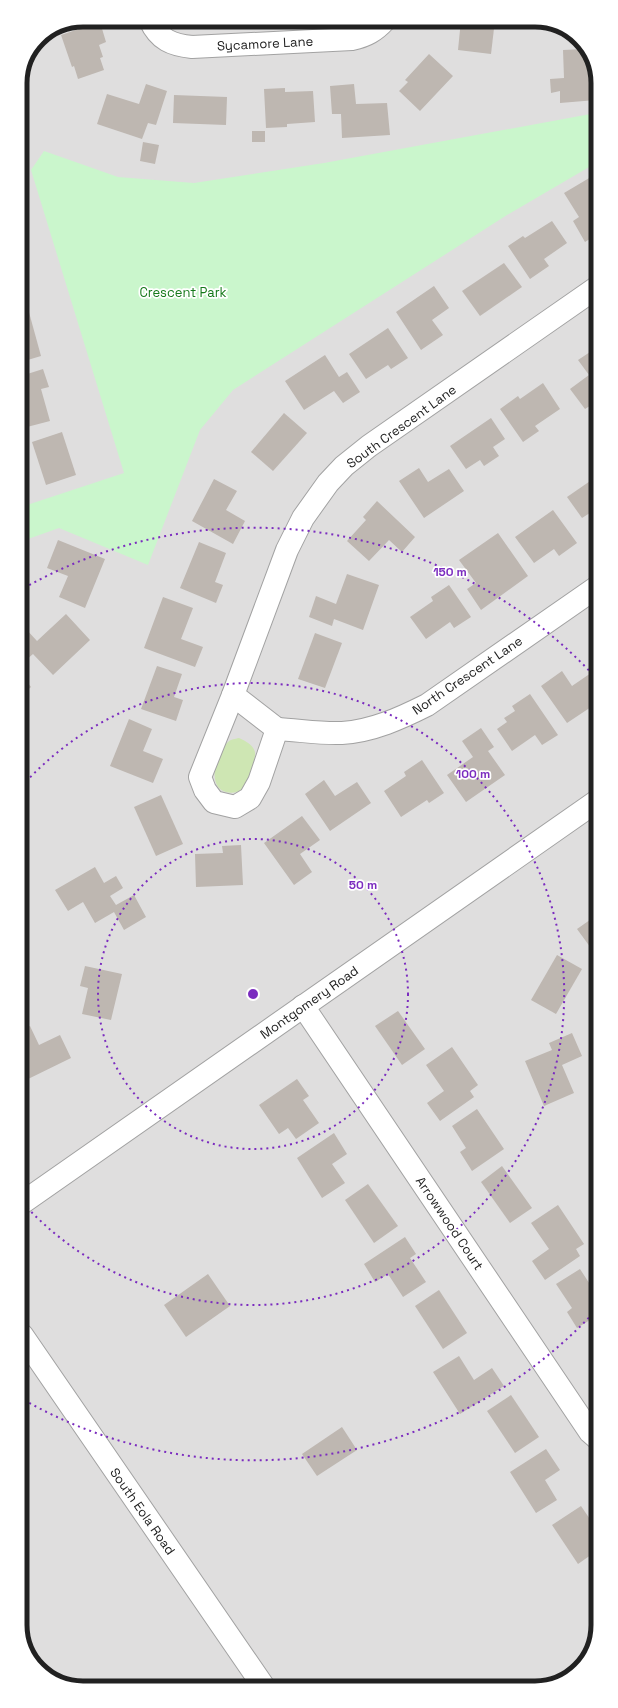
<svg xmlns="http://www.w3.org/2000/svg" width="618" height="1708" font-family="'Space Grotesk',sans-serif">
<rect width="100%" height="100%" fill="#f1eee9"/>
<polygon fill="#dfdede" points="83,20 539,20 573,33 596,67 598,1625 585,1663 551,1686 79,1688 42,1672 22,1641 20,79 39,38"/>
<path fill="#cee6b3" d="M239,738C246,741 253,745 255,752C256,760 248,782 244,788C239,792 232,794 226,792C206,787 216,751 228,742C231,739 235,739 239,738Z"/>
<polygon fill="#caf6cc" points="596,113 596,163 507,215 233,390 200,430 148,565 59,528 28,539 21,507 124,473 31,170 44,151 118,177 194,183 324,163"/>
<g fill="#beb7b1">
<polygon points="461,20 495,20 491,54 458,50"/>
<polygon points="100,22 106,42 99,45 103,57 100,58 104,70 78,79 74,66 72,67 61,35"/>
<polygon points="557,27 562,29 568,31 557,32"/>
<polygon points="584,49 592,61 592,79 596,79 596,100 560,103 560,91 551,93 550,79 564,78 563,50"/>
<polygon points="429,54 453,76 420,111 399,91 408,82 405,80"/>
<polygon points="146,84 167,91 156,125 148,123 142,139 97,124 107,94 139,104"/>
<polygon points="354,84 356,104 387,103 390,135 342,138 341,114 332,114 330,86"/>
<polygon points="285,88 285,92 313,91 315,122 287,124 287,127 266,128 264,89"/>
<polygon points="174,95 227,97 226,125 173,123"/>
<rect x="252" y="131" width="13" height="11"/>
<polygon points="143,142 159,145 155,164 140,161"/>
<polygon points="596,174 596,235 585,242 573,221 579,217 564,193"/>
<polygon points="552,221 567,243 544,259 549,266 530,279 508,246 523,236 525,238"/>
<polygon points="504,263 522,287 480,316 462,291"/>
<polygon points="434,286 449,308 432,320 443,335 421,350 396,312"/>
<polygon points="27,305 41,356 21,362 20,307"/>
<polygon points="388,328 408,358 391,369 388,365 366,379 349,354"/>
<polygon points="596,348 596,402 585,409 570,389 589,375 578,360"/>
<polygon points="325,355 339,377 347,372 360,392 343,403 334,391 304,410 285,381"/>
<polygon points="43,369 49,387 41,389 50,421 27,427 21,404 21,376"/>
<polygon points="543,383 560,409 535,426 539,431 523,442 500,409 518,396 520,399"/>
<polygon points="284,413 307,433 273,471 251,452"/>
<polygon points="491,418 505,439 493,447 499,456 484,466 480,460 466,469 450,446"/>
<polygon points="62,432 76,475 46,485 32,442"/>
<polygon points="419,468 428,482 449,469 464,491 424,518 399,481"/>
<polygon points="596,477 596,509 582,518 567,497"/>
<polygon points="214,479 237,491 226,510 245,521 233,544 192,521"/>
<polygon points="377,501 415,537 402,552 389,540 369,561 347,541 366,520 363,517"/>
<polygon points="553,510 577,543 559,556 554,549 534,563 515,537"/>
<polygon points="498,533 528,576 481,610 467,589 476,583 459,560"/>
<polygon points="58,540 105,559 85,608 59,597 68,576 47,568"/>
<polygon points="199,542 226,553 215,582 223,585 216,603 180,588"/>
<polygon points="347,574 379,585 363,630 334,619 332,626 309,617 316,596 336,604"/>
<polygon points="449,585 471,617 454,628 450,622 426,639 410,617 433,601 431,597"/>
<polygon points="163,597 193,608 181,639 203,647 195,667 144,648"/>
<polygon points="66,614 90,640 53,675 33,654 26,660 21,655 21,632 25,628 37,641"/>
<polygon points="315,633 342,643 325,688 298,679"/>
<polygon points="157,666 182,674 174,697 183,700 176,721 141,709"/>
<polygon points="562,671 572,686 591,673 597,681 597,703 567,723 541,686"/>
<polygon points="21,674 31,687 21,696"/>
<polygon points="530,694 558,735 542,745 535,735 512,751 497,729 507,722 504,718 515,711 512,706"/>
<polygon points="129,719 152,729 143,751 163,759 153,783 110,766"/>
<polygon points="481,728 494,747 488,751 505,775 466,802 447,775 473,757 462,741"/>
<polygon points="422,760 444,793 429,803 427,800 401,817 384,791 406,776 404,772"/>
<polygon points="324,780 335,796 357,782 371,803 330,831 305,794"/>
<polygon points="161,795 183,844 156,856 134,807"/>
<polygon points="302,816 320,840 300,854 312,872 294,885 264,843"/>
<polygon points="241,845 243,885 196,887 195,854 223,853 222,846"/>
<polygon points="95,867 104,883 116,876 123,888 110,896 116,905 134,895 146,917 124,930 114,912 95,923 83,902 68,911 55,890"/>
<polygon points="597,915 597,954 596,955 577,929"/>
<polygon points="557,955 582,969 556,1014 531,1000"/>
<polygon points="85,966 122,974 111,1020 82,1014 88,988 80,986"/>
<polygon points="398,1011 425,1049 402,1065 375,1026"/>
<polygon points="30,1026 39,1045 60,1035 71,1058 24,1081 21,1076 21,1030"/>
<polygon points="572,1033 582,1056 562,1065 574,1093 544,1106 525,1061 552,1050 549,1043"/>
<polygon points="452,1047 478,1085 470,1091 474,1097 440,1121 427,1103 444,1091 426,1065"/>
<polygon points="297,1079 309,1096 303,1100 319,1123 296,1139 288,1128 279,1134 259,1105"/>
<polygon points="597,1103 597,1128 590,1126"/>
<polygon points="477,1109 504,1149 472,1171 460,1152 466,1148 452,1126"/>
<polygon points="334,1133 347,1154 332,1164 345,1183 322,1198 297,1158"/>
<polygon points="502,1166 532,1208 510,1223 481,1182"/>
<polygon points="368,1184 398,1226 374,1243 345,1200"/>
<polygon points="558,1205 584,1244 576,1249 580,1256 545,1280 532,1261 549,1249 531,1223"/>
<polygon points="405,1237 416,1254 410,1258 426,1282 403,1297 388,1274 375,1282 364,1264"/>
<polygon points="580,1269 595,1292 598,1291 598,1315 577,1328 567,1312 572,1308 556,1284"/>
<polygon points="208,1274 230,1306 186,1337 164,1305"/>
<polygon points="439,1290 467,1333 443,1349 415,1306"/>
<polygon points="598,1336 598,1344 593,1338"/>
<polygon points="459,1356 474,1380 492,1368 504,1386 460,1414 433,1372"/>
<polygon points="511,1395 539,1437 515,1453 487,1411"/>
<polygon points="342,1427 357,1450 317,1476 302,1454"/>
<polygon points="546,1449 560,1470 545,1480 557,1500 536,1513 510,1472"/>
<polygon points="581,1506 598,1531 598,1550 578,1564 552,1525"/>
</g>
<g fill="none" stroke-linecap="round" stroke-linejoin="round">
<g stroke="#a2a2a2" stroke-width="24">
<g id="minor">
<path d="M150,20C159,40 172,45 192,47L352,39C366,36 375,31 385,20"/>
<polyline points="233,695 200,777 205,790 214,802 235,807 250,798 259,782 277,729"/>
<polyline points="277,729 233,695 287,550 303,518 328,483 344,466 369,446 596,288"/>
<path d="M277,729C298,730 321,734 342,733C373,731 401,718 427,705L597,587"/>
<polyline points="303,1006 590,1432 598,1439"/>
<polyline points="22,1203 597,801"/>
<polyline points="22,1335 264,1687"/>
</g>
</g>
<use href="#minor" stroke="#fff" stroke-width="22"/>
</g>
<g fill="none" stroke="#7b2cbf" stroke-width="2" stroke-dasharray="2 4">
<circle cx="253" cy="994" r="155"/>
<path d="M22 786A311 311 0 1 1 22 1202"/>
<path d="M597 1309A466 466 0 0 1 24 1400M24 588A466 466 0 0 1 597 679"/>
</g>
<g text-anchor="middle" stroke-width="3.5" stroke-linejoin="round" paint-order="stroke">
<g font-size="13" fill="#212121" stroke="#fff">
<text transform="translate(265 43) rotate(-3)" y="5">Sycamore Lane</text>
<text transform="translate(401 426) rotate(-36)" y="5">South Crescent Lane</text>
<text transform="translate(467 675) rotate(-34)" y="5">North Crescent Lane</text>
<text transform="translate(309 1002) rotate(-35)" y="5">Montgomery Road</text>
<text transform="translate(450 1223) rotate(56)" y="5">Arrowwood Court</text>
<text transform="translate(143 1511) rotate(55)" y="5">South Eola Road</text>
</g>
<g font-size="13" fill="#15791a" stroke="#fff">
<text x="183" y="297">Crescent Park</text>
</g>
</g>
<path d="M0 0H618V1708H0ZM83 27H535A56 56 0 0 1 591 83V1625A56 56 0 0 1 535 1681H83A56 56 0 0 1 27 1625V83A56 56 0 0 1 83 27Z" fill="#fff" fill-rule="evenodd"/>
<path fill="none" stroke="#212121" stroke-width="5" d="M83 27H535A56 56 0 0 1 591 83V1625A56 56 0 0 1 535 1681H83A56 56 0 0 1 27 1625V83A56 56 0 0 1 83 27Z"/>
<circle cx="253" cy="994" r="6" fill="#7b2cbf" stroke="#fff" stroke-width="2"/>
<g font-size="12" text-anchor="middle" font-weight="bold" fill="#7b2cbf" stroke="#fff" stroke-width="3.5" stroke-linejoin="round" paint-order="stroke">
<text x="450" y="576">150 m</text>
<text x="473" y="778">100 m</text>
<text x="363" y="889">50 m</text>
</g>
</svg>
